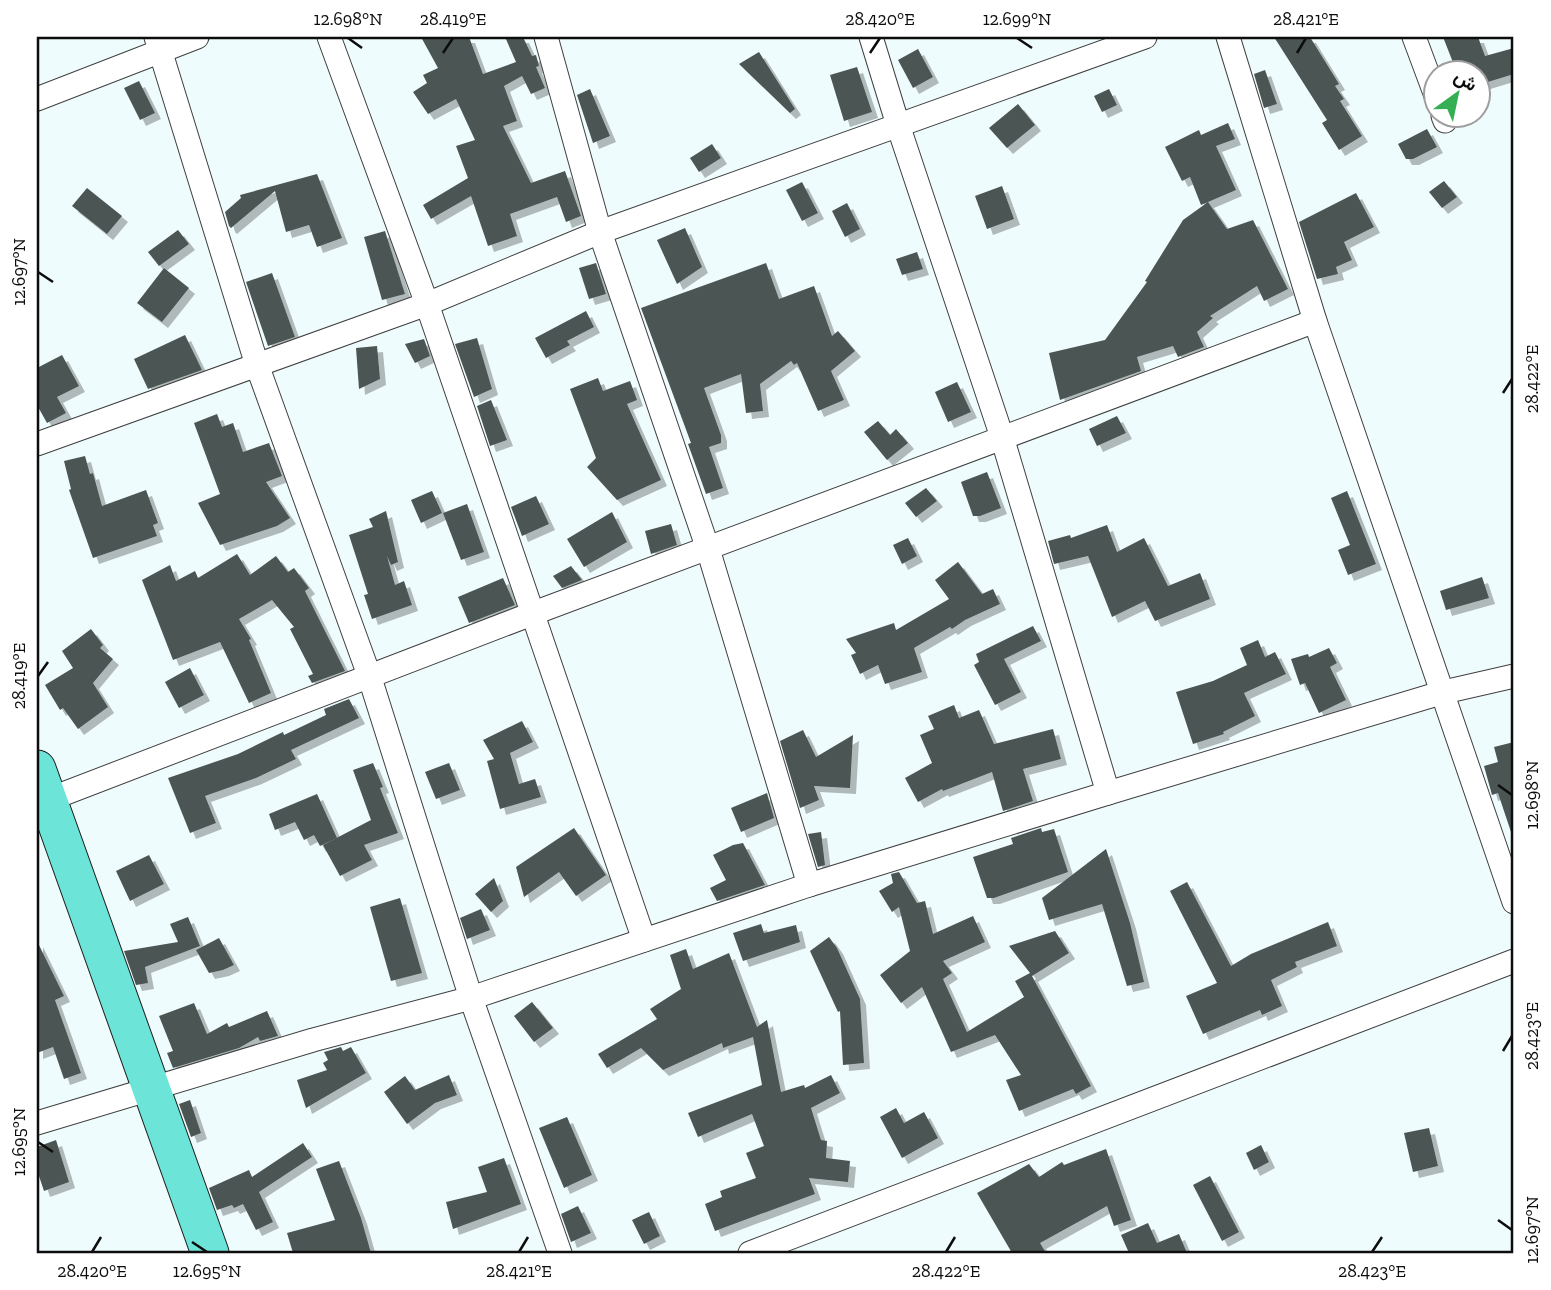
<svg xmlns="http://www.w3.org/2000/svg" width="1551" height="1290" font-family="'Zilla Slab',Vazirmatn,serif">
<defs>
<filter id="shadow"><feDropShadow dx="6" dy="6" stdDeviation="0" flood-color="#0004"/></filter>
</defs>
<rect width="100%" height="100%" fill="#effcfd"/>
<g fill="#4b5552" filter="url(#shadow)">
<polygon points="421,37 469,37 483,74 516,62 505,37 523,37 532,56 536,55 539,66 536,67 545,88 531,94 522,76 504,86 517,121 503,126 531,183 565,171 581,216 566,222 557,197 510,214 517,236 488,246 471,196 431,219 423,205 468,178 456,146 475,140 456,99 428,114 413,92 427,83 423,75 438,68"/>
<polygon points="1274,37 1310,37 1339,84 1335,86 1344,99 1340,101 1362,136 1339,150 1322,123 1327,120"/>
<polygon points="1443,37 1478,37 1485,56 1514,48 1514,74 1478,85 1478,74 1443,74 1442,68 1454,65"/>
<polygon points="918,49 933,77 913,88 898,60"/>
<polygon points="759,52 795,109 790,113 739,64"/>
<polygon points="857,67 872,112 844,121 830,75"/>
<polygon points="1265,70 1277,104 1264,108 1254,74"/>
<polygon points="139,81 155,113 140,120 124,88"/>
<polygon points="590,89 610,136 593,143 577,95"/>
<polygon points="1109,89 1117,105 1102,112 1094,96"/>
<polygon points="1018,104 1035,125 1007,148 989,128"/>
<polygon points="1228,123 1235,139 1216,146 1236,190 1208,202 1227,229 1253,220 1288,289 1264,301 1257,286 1210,316 1213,318 1197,332 1204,347 1178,357 1173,346 1137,357 1141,371 1060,400 1049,353 1105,340 1147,282 1145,281 1183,220 1208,202 1201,205 1190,177 1182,181 1165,147 1199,130 1201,135"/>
<polygon points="1427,129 1437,147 1413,159 1406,159 1398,144"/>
<polygon points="712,144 721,158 699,172 690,158"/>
<polygon points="317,174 342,238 317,247 309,225 286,232 275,191 231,228 229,226 225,212 241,198 240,195"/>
<polygon points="1444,181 1457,197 1442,208 1429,192"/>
<polygon points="802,182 818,213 802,221 786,190"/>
<polygon points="1002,186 1014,219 987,229 975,196"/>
<polygon points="87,188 122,216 107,234 72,206"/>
<polygon points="1356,193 1374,227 1344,242 1352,260 1336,267 1338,274 1317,279 1299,222"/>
<polygon points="847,203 860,229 845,237 832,211"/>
<polygon points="685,228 702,267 677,284 657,240"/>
<polygon points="178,230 189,244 159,266 148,252"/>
<polygon points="385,231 405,294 382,300 364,237"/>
<polygon points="917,252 923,269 902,275 896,259"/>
<polygon points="596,263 606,294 589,299 579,268"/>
<polygon points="766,263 779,299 814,286 832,336 838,331 855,351 831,371 844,400 818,411 797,363 794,365 791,361 760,384 763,411 746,413 741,374 704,388 721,435 721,443 709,447 723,488 706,494 688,444 691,443 641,308"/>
<polygon points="164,268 189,288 162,322 137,303"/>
<polygon points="272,273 295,337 268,346 246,282"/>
<polygon points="586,311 594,327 567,341 570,345 546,358 535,338"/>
<polygon points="185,335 202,370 148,389 134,359"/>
<polygon points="477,338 492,389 474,397 455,344"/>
<polygon points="424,339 430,356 415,363 405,344"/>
<polygon points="377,346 380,379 359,389 356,348"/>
<polygon points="62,355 79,386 57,397 66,413 47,423 37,405 37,368"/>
<polygon points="598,378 603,391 630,381 637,400 627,404 661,480 617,500 587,467 596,458 570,389"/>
<polygon points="957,382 971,412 948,422 935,392"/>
<polygon points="491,400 507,440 490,446 477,406"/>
<polygon points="217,414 222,427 233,423 243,452 269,443 282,476 266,482 290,518 277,526 220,545 198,503 220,494 194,423"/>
<polygon points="1117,416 1126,433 1097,446 1089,429"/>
<polygon points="878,421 890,435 896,429 908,443 887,460 864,432"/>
<polygon points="85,456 90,474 93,473 102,506 146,490 158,523 153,525 157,536 93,558 69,490 71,489 64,461"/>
<polygon points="987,472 1001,508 980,516 973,516 961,482"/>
<polygon points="926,488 937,501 916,517 905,503"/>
<polygon points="432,491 442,513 421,523 411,500"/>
<polygon points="1347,491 1376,564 1348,575 1338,550 1350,545 1331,498"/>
<polygon points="536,496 549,524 522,536 511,507"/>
<polygon points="467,504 484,552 461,560 443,513"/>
<polygon points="386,511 398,562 391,565 387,556 395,585 404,581 412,605 372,619 364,595 368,594 349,535 373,527 369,519"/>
<polygon points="612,512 627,542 584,567 567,539"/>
<polygon points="671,524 677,545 651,554 645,531"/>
<polygon points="1107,525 1117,552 1144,538 1168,586 1200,573 1210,599 1155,621 1145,601 1112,617 1088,556 1054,564 1048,541 1070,535 1071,538"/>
<polygon points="908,538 917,556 902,564 893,545"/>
<polygon points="237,554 250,575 276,556 288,572 294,568 309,588 305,591 345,671 312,683 308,676 313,674 290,629 294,627 272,600 239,619 251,639 249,640 271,693 249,703 220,642 173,660 142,580 170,565 176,581 195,571 198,578"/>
<polygon points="958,562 982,594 993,589 1000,604 965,620 952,629 950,627 914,648 922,672 885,684 878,665 860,674 851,655 856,653 846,639 894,623 896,630 949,599 935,580"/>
<polygon points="571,566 582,580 562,588 553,576"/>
<polygon points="1482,577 1489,598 1446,610 1440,591"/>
<polygon points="503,578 515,605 469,623 458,597"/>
<polygon points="1033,626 1041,641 1004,659 1021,692 995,705 974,665 979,662 976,654"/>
<polygon points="91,629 103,645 100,648 113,659 93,683 108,707 78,729 63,708 60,710 45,685 73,668 62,651"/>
<polygon points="1258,640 1265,657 1275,652 1286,674 1244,693 1255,716 1223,732 1224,734 1193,744 1176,692 1213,681 1247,665 1240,648"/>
<polygon points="1329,648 1337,663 1330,667 1346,700 1319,713 1305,683 1300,685 1291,659 1308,654 1309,657"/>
<polygon points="190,668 204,695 179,708 165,682"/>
<polygon points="349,699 359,718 291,750 296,759 256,778 205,796 216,823 190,833 168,778 238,754 283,732 284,735 326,715 324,709"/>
<polygon points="954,705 959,718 979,710 994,744 1053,729 1061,759 1023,769 1033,801 1003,811 992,772 943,791 942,789 918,802 905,778 932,763 920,735 934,729 928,716"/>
<polygon points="522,721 533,742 510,753 519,784 535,779 541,797 500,809 487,761 494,759 483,740"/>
<polygon points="803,730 816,757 853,735 850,788 814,786 819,800 800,808 780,741"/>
<polygon points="1514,742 1514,832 1511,832 1498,793 1492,795 1484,766 1498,762 1494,747"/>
<polygon points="373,763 383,787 380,788 398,833 364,845 372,860 340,876 323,845 371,820 353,770"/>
<polygon points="449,763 460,790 436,799 425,772"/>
<polygon points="767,793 774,818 741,832 731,808"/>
<polygon points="317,794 337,838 320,846 314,835 304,840 295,822 275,830 269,814"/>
<polygon points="574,828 606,875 576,896 559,872 524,897 516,867"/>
<polygon points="1041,828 1042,832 1054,829 1068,872 994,898 987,898 973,857 1013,844 1011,838"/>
<polygon points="821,832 825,865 818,867 808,834"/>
<polygon points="743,843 765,885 717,901 710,888 726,880 713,855 733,845"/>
<polygon points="1106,849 1130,923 1144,982 1127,986 1102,904 1049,920 1042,898"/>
<polygon points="149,855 164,884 130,901 116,871"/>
<polygon points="899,872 917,903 925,901 933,934 973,916 985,942 943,961 952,973 943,979 967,1032 1024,997 1015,981 1030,973 1009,946 1055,931 1069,953 1032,976 1091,1086 1076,1094 1073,1089 1019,1111 1006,1080 1021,1075 995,1035 951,1052 922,987 901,1003 880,975 910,951 899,907 892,912 879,891 893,883 891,874"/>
<polygon points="494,878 503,901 491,912 475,894"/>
<polygon points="1187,882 1231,966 1251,954 1328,922 1337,946 1295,962 1297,967 1271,980 1282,1006 1262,1015 1260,1010 1203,1034 1186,996 1217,983 1170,891"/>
<polygon points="400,898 422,973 391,981 370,907"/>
<polygon points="481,909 490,930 467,939 460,918"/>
<polygon points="188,917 200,946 145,967 148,983 136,985 124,951 178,942 170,924"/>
<polygon points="761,924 764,933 796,925 800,942 743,961 733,933"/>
<polygon points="829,937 837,948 860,999 864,1063 843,1065 840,1011 838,1012 810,951"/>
<polygon points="219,938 234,965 223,970 209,973 196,950"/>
<polygon points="37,941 64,996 55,1000 81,1073 64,1079 53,1047 37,1053"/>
<polygon points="686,949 693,969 729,953 757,1027 767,1020 781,1092 804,1085 805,1088 831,1075 840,1093 811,1108 821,1140 827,1141 826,1158 850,1161 848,1182 809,1178 815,1194 715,1231 705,1204 722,1197 720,1191 756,1178 746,1153 764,1146 752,1114 698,1137 688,1113 762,1085 753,1037 723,1048 722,1043 663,1070 641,1048 607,1068 598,1054 657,1019 650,1009 681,989 670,955"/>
<polygon points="532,1002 553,1028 534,1042 514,1016"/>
<polygon points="194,1003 207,1034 227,1023 229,1027 267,1011 278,1036 260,1041 258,1037 239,1048 173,1068 167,1053 173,1051 159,1016"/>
<polygon points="341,1047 343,1051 351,1047 366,1073 306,1108 297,1080 327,1070 323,1063 328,1060 324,1052"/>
<polygon points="449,1075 457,1095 435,1103 407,1124 384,1092 405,1076 415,1090"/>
<polygon points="190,1100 201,1133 191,1137 179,1104"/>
<polygon points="896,1108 904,1123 924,1112 938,1138 902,1158 880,1117"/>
<polygon points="567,1117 592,1175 564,1188 539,1128"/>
<polygon points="1429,1128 1438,1166 1413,1172 1404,1133"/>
<polygon points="56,1140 69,1182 44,1191 37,1170 37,1147"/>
<polygon points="303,1143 312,1157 259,1192 273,1222 256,1230 243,1204 234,1208 232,1205 217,1210 209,1188 249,1170 252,1177"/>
<polygon points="1261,1145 1269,1162 1254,1170 1246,1153"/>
<polygon points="1106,1149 1131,1220 1114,1226 1107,1206 1040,1243 1046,1253 1012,1253 977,1193 1029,1164 1039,1177 1062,1162 1064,1165"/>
<polygon points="504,1158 521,1204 453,1229 446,1202 487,1192 478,1167"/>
<polygon points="339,1161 361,1218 371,1253 293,1253 287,1233 335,1220 316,1169"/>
<polygon points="1210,1176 1239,1232 1222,1241 1193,1185"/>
<polygon points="578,1206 591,1233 571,1242 561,1214"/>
<polygon points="649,1212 660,1236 644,1244 632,1220"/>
<polygon points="1148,1223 1157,1243 1179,1234 1187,1253 1129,1253 1121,1235"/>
</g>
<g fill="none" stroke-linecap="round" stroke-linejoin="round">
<g stroke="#404040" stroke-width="25">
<g id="minor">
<polyline points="156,37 257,365 369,675 471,998 560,1253"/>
<polyline points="329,37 427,304 644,940"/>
<polyline points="546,37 600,232 708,549 809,885"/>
<polyline points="871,37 898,125 1002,437 1108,793"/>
<polyline points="1228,37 1315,321 1514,902"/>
<polyline points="1414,37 1436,96"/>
<polyline points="37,99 197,37"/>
<polyline points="1443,116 1445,121"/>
<polyline points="37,444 427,304 600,232 1145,37"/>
<polyline points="37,804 534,613 1315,321"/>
<polyline points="37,1123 313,1040 471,998 809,885 1108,793 1444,692 1514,676"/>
<polyline points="750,1253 1514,961"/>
</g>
</g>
<g stroke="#1e1e1e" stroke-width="39">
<polyline id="trunk" points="37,769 210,1253"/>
</g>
<use href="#minor" stroke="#fff" stroke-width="23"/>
<use href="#trunk" stroke="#6ce4d8" stroke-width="37"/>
</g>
<path fill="none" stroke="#0d0d0d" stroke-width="2.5" d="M348,38L362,48M1017,38L1032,48M443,53L453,38M870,53L880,38M1297,53L1306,38M38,272L53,282M1503,393L1512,379M38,676L48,662M1498,785L1512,795M1503,1051L1512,1036M38,1142L53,1152M1498,1220L1512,1230M192,1242L207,1252M92,1252L101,1237M519,1252L528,1237M946,1252L955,1237M1372,1252L1382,1237"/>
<rect width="1551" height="1290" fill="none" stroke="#ffffff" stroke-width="77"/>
<g transform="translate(1457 94) rotate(33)"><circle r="33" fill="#ffffff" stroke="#9e9e9e" stroke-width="2"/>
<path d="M0-5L12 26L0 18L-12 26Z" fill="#34af53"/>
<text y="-10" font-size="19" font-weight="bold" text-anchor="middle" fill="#0d0d0d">ش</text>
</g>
<rect x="38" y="38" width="1474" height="1214" fill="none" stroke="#0d0d0d" stroke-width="2.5"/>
<g font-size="18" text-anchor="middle" fill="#0d0d0d">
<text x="348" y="25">12.698°N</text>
<text x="453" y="25">28.419°E</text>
<text x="880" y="25">28.420°E</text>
<text x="1017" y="25">12.699°N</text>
<text x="1306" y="25">28.421°E</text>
<text transform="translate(19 272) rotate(-90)" y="6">12.697°N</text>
<text transform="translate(1532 379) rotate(-90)" y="6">28.422°E</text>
<text transform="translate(19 676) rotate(-90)" y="6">28.419°E</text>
<text transform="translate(1532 795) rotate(-90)" y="6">12.698°N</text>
<text transform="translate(1532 1036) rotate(-90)" y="6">28.423°E</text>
<text transform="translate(19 1142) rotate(-90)" y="6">12.695°N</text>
<text transform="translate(1532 1230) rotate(-90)" y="6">12.697°N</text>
<text x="92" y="1277">28.420°E</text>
<text x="207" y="1277">12.695°N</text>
<text x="519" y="1277">28.421°E</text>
<text x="946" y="1277">28.422°E</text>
<text x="1372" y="1277">28.423°E</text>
</g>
</svg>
